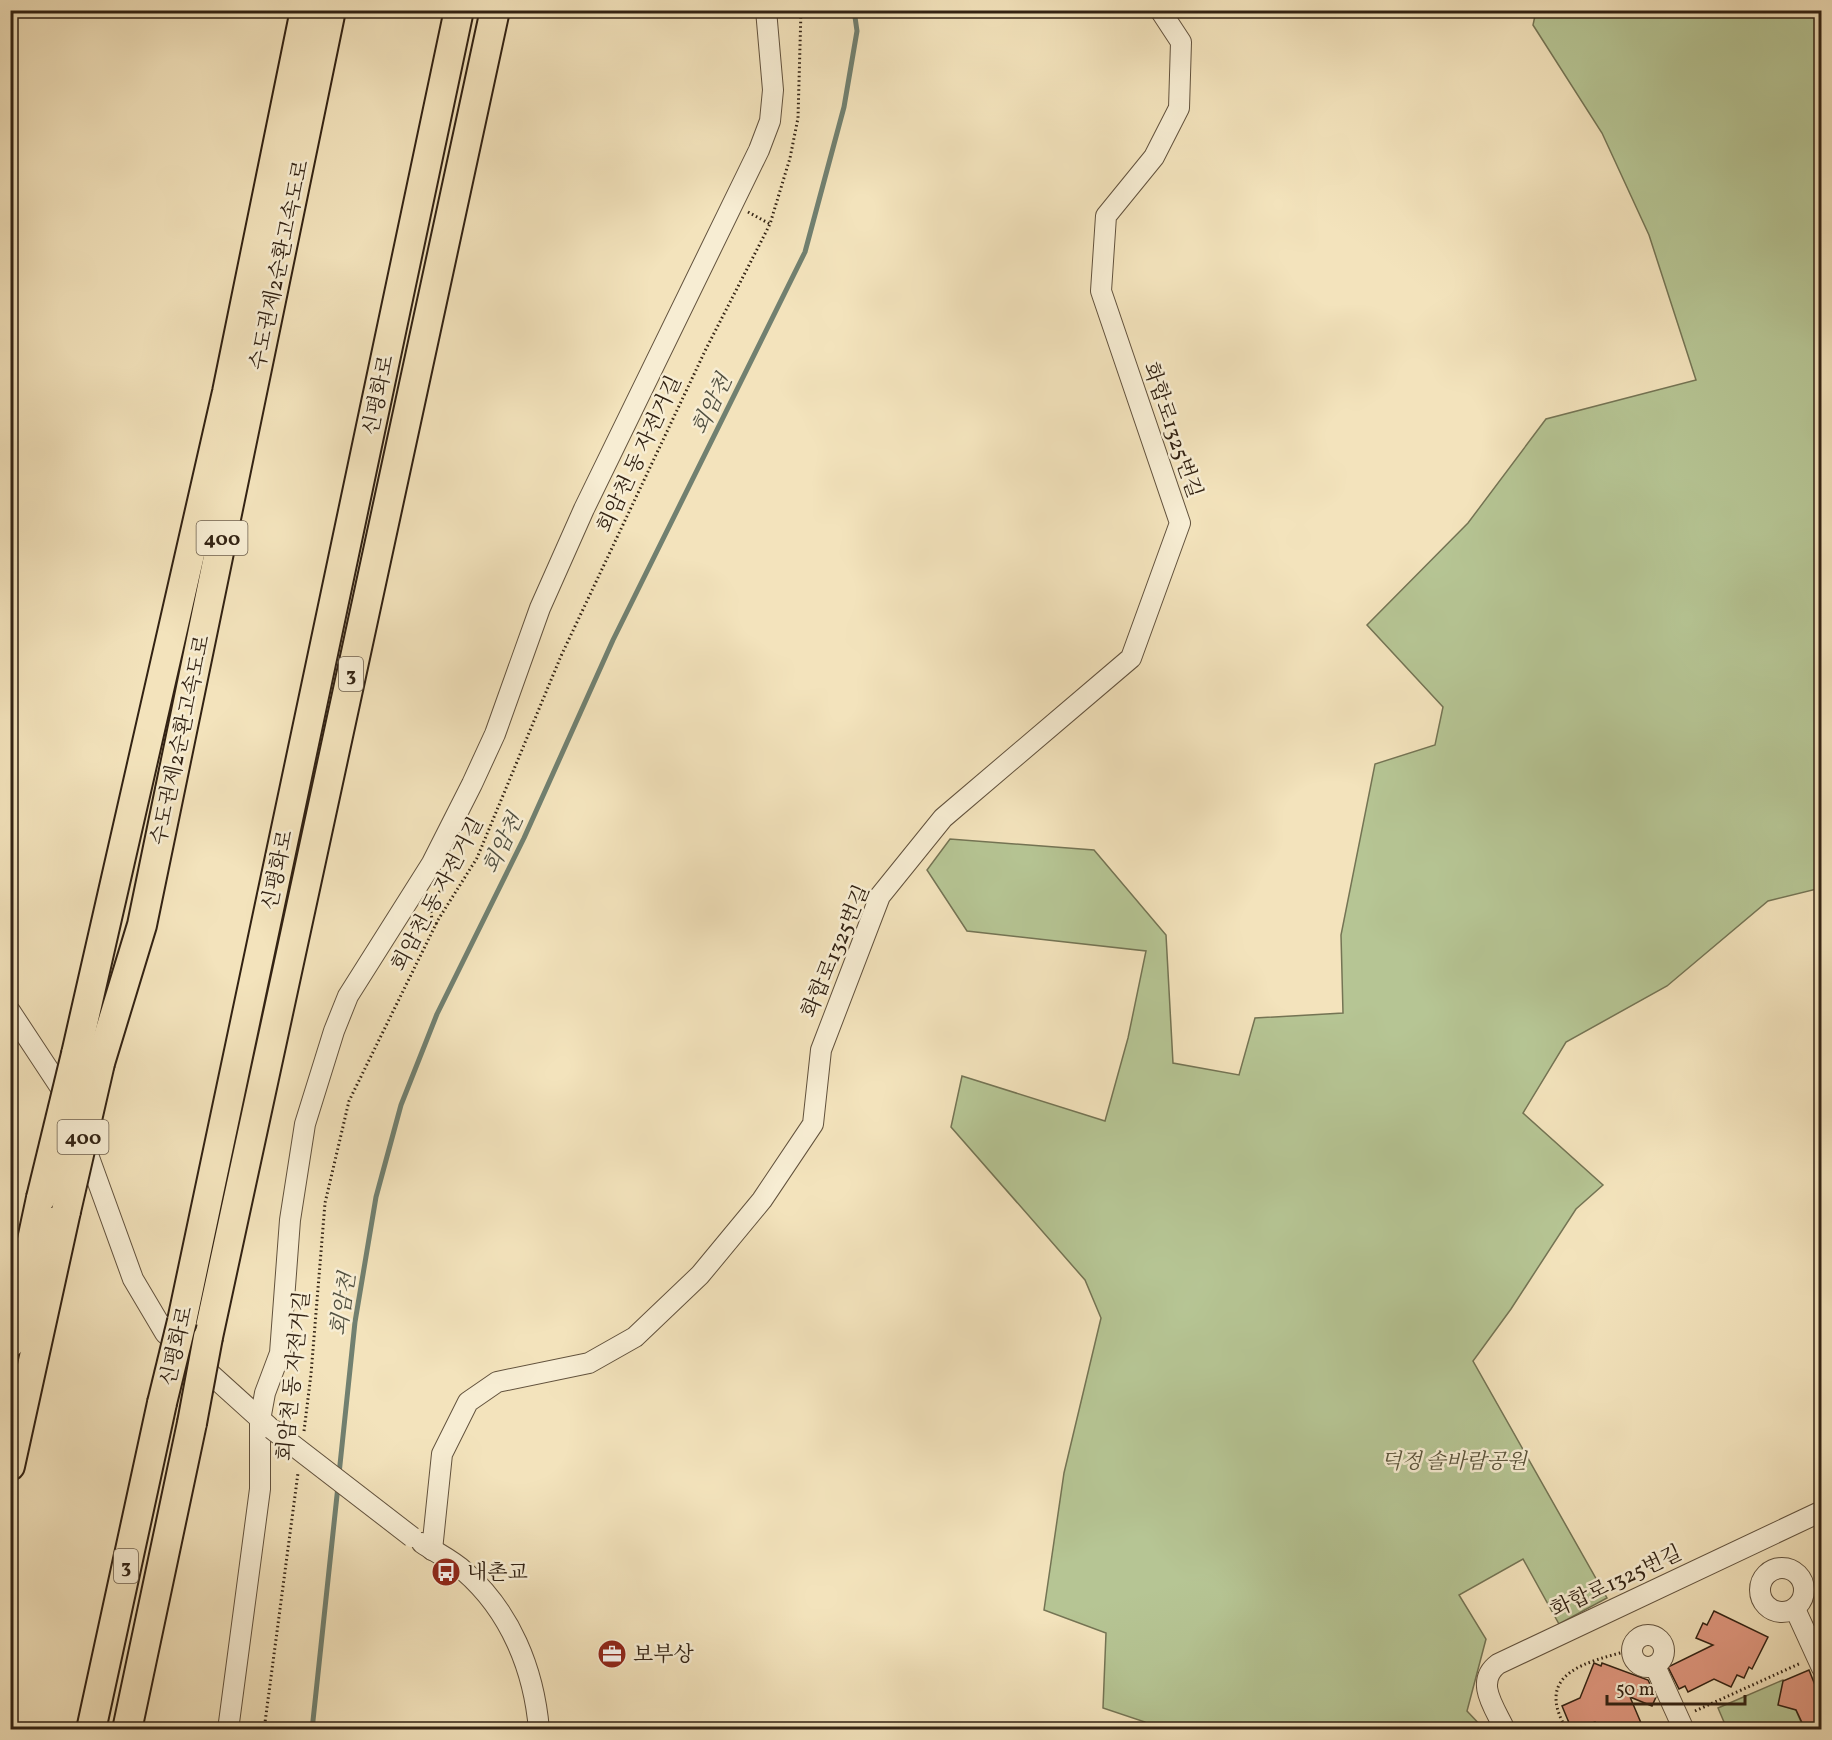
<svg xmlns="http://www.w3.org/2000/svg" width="1832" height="1740" font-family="Vollkorn,'Noto Serif KR',serif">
<rect width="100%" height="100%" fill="#f3e3bc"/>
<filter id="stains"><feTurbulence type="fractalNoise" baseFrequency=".00333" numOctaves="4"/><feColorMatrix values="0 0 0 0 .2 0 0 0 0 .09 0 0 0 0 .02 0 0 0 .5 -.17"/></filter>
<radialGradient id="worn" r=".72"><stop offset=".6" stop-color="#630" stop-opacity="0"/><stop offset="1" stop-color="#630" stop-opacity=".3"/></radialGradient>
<g fill="#b6c594" stroke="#747454" stroke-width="1.5">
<polygon points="1536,11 1821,11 1821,888 1768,901 1667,986 1566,1042 1523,1113 1603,1185 1576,1209 1511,1309 1473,1361 1607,1598 1559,1624 1523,1559 1459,1595 1486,1639 1467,1711 1484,1729 1146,1729 1145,1722 1103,1708 1106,1633 1044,1610 1064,1473 1101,1318 1085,1280 951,1127 962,1076 1105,1121 1128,1038 1146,951 967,931 927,870 950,839 1094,850 1166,935 1173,1063 1239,1075 1255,1018 1343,1013 1341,935 1375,764 1435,745 1443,707 1367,625 1468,523 1546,419 1696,380 1649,235 1602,133 1533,25"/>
<polygon points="1783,1680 1804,1729 1727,1729 1718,1708"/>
</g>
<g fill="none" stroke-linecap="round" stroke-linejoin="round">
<g stroke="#718070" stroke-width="5">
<polyline points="339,1474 355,1322 376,1197 401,1105 437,1014 524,838 613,640 805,252 844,107 857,31 854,10"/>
<polyline points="312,1730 338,1486"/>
</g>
</g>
<g fill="#e19880" stroke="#322213" stroke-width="1.5">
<polygon points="1714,1611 1768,1637 1752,1669 1749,1667 1744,1678 1737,1675 1731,1687 1714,1679 1688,1692 1685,1686 1679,1689 1668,1667 1713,1645 1696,1638 1703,1623 1707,1625"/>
<polygon points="1594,1663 1601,1666 1602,1663 1648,1680 1656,1697 1652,1706 1630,1697 1644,1730 1607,1730 1595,1722 1572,1730 1562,1706 1580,1698"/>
<polygon points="1809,1670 1821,1700 1821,1722 1805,1729 1796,1710 1778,1705 1783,1681"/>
</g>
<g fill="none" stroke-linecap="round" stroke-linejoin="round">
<g stroke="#62523d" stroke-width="22">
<g id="minor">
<polyline points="10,1011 68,1099"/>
<polyline points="83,1141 133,1279 165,1333 268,1426"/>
<path d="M422,1543C435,1552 452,1560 464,1571C510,1611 534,1669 539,1730"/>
<polyline points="432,1550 442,1454 468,1402 497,1382 589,1363 635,1337 700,1275 762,1200 813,1124 821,1050 880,896 943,818 1131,658 1180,523 1101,291 1106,216 1154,157 1179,108 1181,42 1160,10"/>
<circle cx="1782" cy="1590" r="22"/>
<polyline points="1795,1609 1822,1668"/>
<circle cx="1648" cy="1651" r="16"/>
<polyline points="1655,1666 1684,1730"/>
<polyline points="228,1730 260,1489 260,1420 265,1393 280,1353 290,1220 305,1124 334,1031 348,996 432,863 472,784 495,734 540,608 584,509 759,150 770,121 773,90 766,10"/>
<path d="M1505,1730C1495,1708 1474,1682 1498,1664L1822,1511"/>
</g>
</g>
<g stroke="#322213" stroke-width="32">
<g id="highway">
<polyline points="76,1054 227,392 305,10"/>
<polyline points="100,1063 142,925 331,10"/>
<polyline points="182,1321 459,10"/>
<polyline points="208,1337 495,10"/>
<polyline points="10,1343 41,1198"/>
<polyline points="10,1466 66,1211"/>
<polyline points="91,1730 162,1403"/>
<polyline points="127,1730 192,1423"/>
</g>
</g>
<g stroke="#322213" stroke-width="3" stroke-dasharray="1.5 3" stroke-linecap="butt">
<polyline points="748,212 770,224"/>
<polyline points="437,924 432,920 431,912 443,883"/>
<polyline points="304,1431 311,1374 325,1203 349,1101 438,920 477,858 561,656 705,351 770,224 790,158 798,118 801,10"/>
<polyline points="1695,1711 1801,1663"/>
<polyline points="1657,1728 1658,1730"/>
<polyline points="264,1730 298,1473"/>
<path d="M1567,1730C1532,1672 1588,1662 1631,1650"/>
</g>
<use href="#minor" stroke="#f7edd3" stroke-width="20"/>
<use href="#highway" stroke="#f3e3bc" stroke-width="28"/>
<g stroke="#62523d" stroke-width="22" stroke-linecap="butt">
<polyline id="minor-bridge" points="272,1429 412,1537"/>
</g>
<g stroke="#322213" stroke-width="32" stroke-linecap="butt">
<g id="highway-bridge">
<polyline points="41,1198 76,1054"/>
<polyline points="66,1211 100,1063"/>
<polyline points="162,1403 182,1321"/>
<polyline points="192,1423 208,1337"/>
</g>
</g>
<use href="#minor-bridge" stroke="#f7edd3" stroke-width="20"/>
<use href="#highway-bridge" stroke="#f3e3bc" stroke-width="28"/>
</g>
<defs>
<g id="bus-disc" transform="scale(1.5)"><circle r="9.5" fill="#8f2418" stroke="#f7edd3"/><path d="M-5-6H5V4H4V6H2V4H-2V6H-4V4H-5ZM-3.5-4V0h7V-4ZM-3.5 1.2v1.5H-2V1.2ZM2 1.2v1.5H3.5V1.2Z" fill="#fff"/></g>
<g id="office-disc" transform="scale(1.5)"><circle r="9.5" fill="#8f2418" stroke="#f7edd3"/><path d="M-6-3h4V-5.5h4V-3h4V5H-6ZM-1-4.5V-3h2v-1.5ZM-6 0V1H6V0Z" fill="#fff"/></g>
</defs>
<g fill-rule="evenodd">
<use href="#bus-disc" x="446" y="1572"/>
<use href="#office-disc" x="612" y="1654"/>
</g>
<g text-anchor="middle" stroke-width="5" stroke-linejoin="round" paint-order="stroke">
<g fill="#f7edd3" stroke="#6d5f4d" stroke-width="1.5">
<rect x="196.5" y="521" width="51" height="34" rx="4.5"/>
<rect x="339" y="657" width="24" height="34" rx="4.5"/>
<rect x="57.5" y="1120" width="51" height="34" rx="4.5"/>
<rect x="114" y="1549" width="24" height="34" rx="4.5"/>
</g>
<g font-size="20" font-weight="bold" fill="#322213">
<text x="222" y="545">400</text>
<text x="351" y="681">3</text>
<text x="83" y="1144">400</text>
<text x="126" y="1573">3</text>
</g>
<g font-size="21" fill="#322213" stroke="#f7edd3">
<text transform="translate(279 265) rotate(-78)" y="7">수도권제2순환고속도로</text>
<text transform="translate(378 395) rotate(-78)" y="7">신평화로</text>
<text transform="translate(1173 430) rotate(71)" y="7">화합로1325번길</text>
<text transform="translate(639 454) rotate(-65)" y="7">회암천 동 자전거길</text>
<text transform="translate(180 740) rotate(-78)" y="7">수도권제2순환고속도로</text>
<text transform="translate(277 870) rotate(-78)" y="7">신평화로</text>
<text transform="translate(437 894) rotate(-62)" y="7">회암천 동 자전거길</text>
<text transform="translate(835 951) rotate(-67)" y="7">화합로1325번길</text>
<text transform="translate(176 1346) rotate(-77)" y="7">신평화로</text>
<text transform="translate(293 1376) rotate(-84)" y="7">회암천 동 자전거길</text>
<text transform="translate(1616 1581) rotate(-25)" y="7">화합로1325번길</text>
</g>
<g font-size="21" font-style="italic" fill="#5a533a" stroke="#f7edd3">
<text x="1454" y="1468">덕정 솔바람공원</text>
</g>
<g font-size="21" fill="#322213" stroke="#f7edd3" text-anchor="start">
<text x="467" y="1579">내촌교</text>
<text x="633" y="1661">보부상</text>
</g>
<g font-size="22" font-style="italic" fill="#525142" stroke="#f7edd3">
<text transform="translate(711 404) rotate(-64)" y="8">회암천</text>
<text transform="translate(502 843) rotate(-64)" y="8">회암천</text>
<text transform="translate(342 1304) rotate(-81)" y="8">회암천</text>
</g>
</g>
<rect width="1832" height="1740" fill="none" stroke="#f3e3bc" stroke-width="36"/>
<rect x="12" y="12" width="1808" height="1716" fill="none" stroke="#322213" stroke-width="3"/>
<rect x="18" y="18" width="1796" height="1704" fill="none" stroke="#322213" stroke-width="1.5"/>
<path d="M1607 1695v9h138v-9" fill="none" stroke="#322213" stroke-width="3"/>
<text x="1616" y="1695" font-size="18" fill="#322213" stroke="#f7edd3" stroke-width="4.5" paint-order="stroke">50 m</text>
<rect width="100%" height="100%" filter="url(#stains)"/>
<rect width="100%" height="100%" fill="url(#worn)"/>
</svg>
